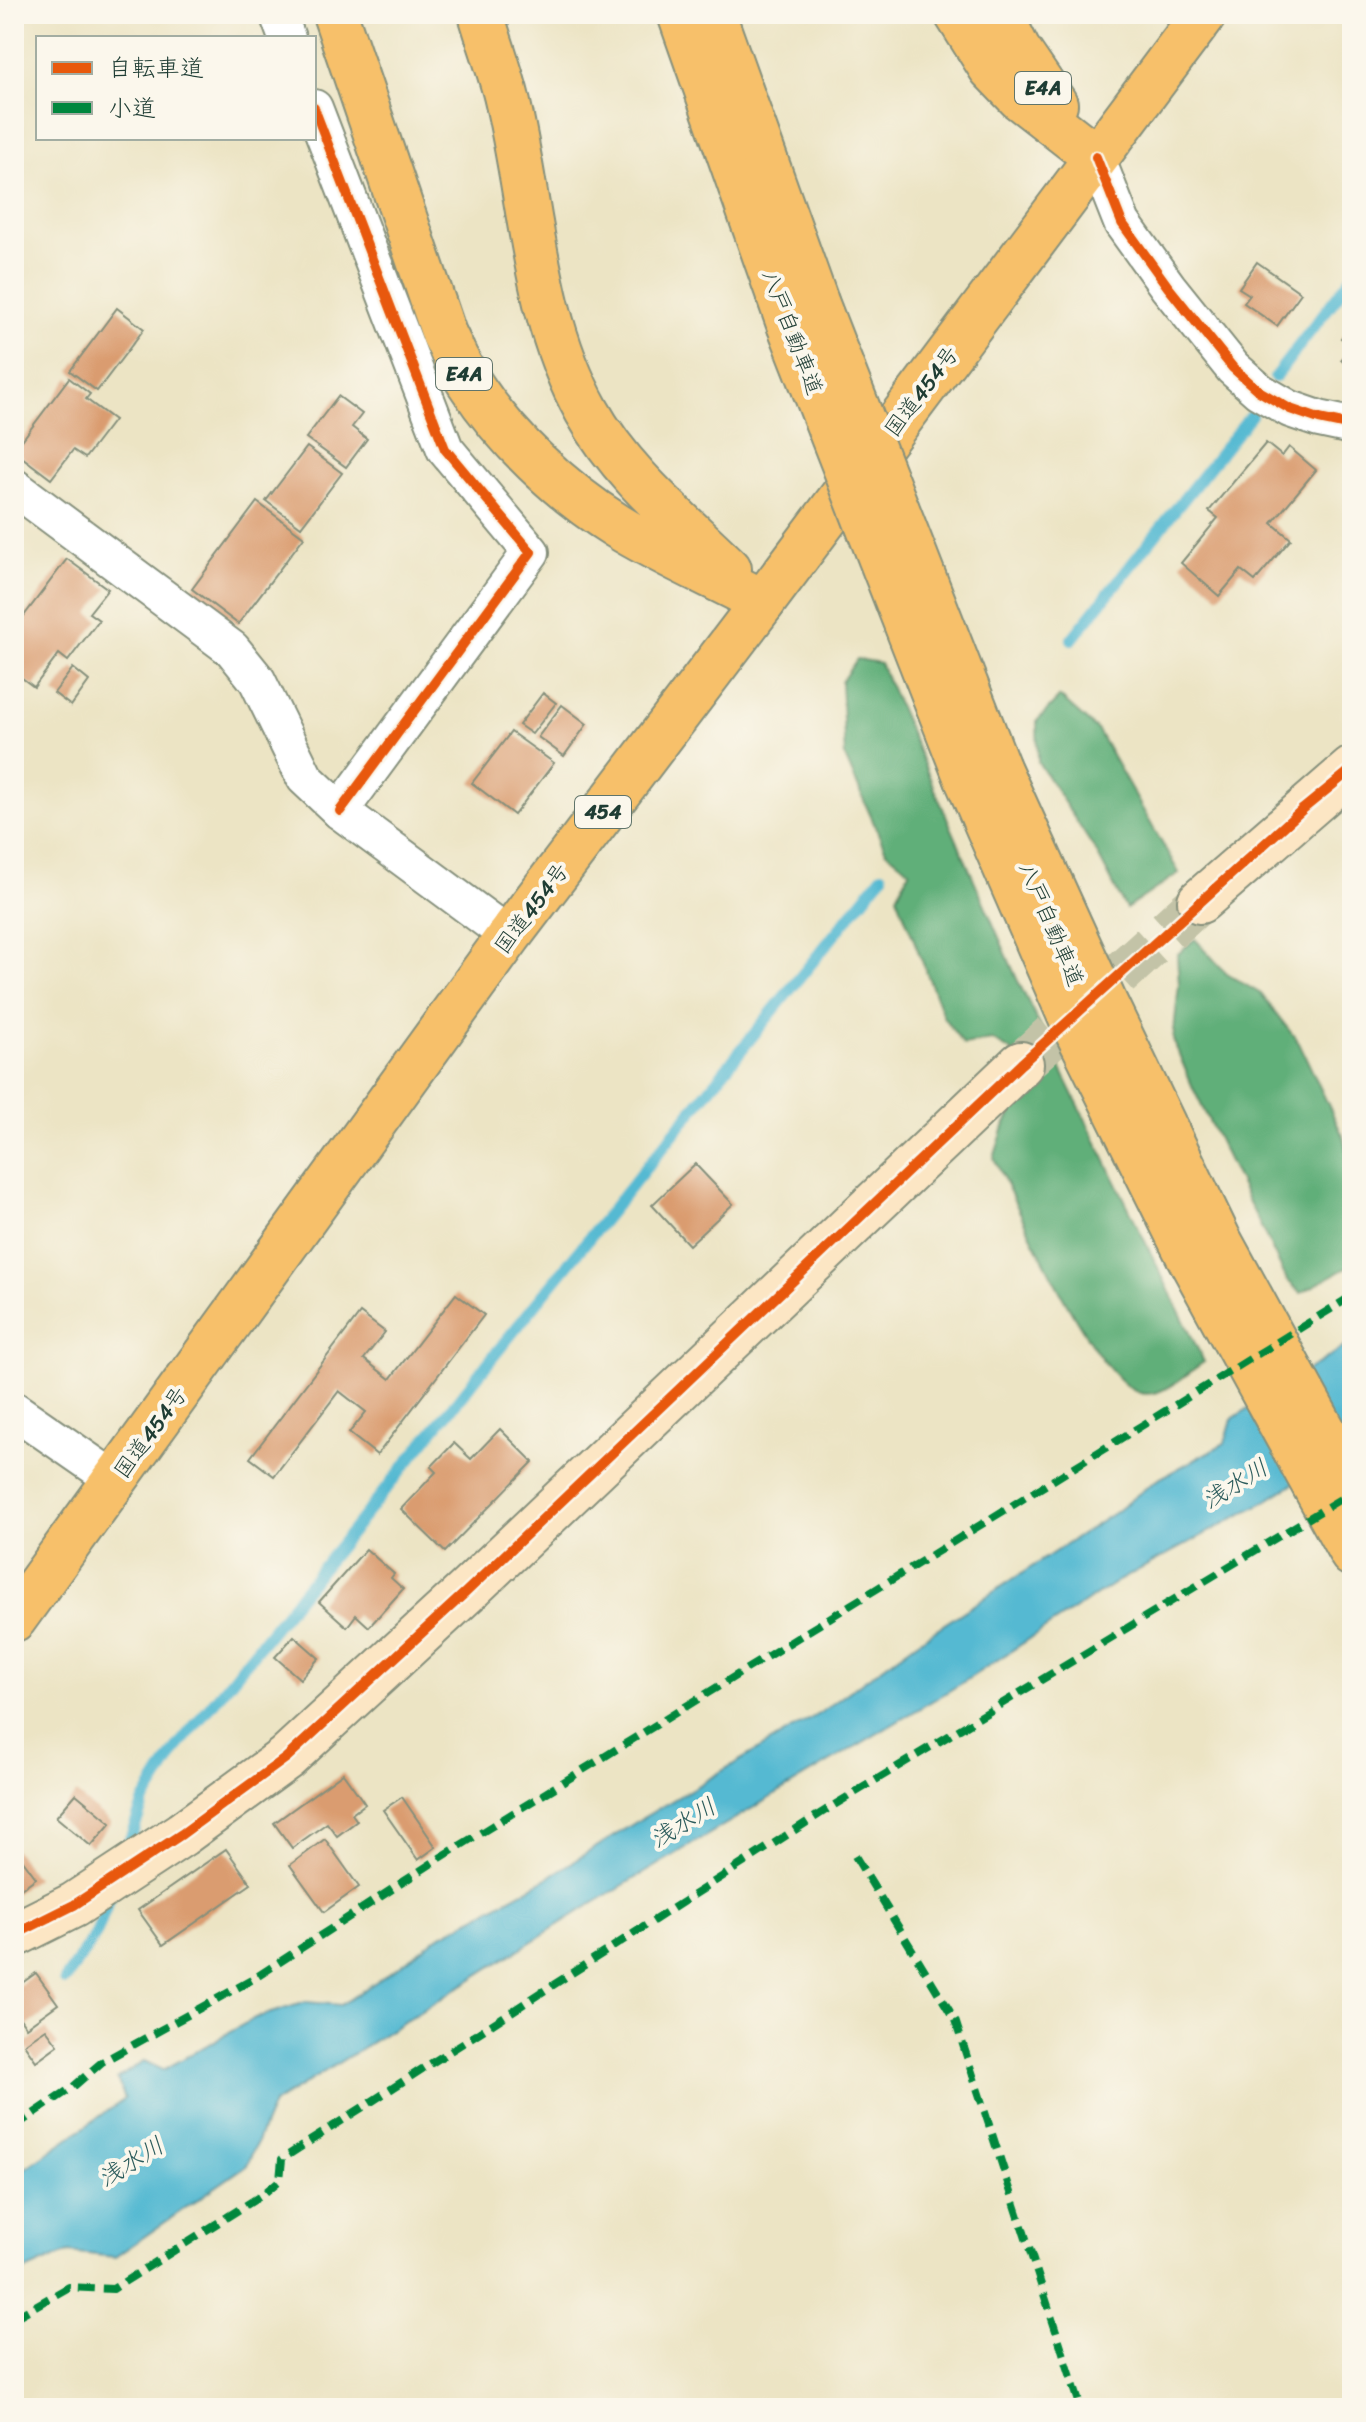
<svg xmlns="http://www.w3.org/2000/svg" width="1366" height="2422" font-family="Sriracha,'Klee One',sans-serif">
<rect width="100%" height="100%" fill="#fbf7ec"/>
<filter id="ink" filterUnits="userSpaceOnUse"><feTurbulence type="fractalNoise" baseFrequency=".0125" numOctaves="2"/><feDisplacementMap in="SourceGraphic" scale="16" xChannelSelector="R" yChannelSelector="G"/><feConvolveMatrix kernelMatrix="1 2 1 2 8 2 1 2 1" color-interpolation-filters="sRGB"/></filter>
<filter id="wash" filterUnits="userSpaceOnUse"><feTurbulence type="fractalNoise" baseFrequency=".006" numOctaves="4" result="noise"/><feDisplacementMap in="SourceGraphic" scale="32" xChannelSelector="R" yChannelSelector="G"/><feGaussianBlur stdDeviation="1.8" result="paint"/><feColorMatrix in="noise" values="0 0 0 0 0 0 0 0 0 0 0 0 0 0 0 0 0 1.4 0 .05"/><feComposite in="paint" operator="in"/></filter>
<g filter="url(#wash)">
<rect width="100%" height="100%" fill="#ece4c4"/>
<g fill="#61af79" stroke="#407656" stroke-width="2">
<path d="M857,659L880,663L1017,979L1204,1362C1188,1372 1162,1399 1140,1393C1095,1382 1016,1203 994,1158L1004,1127L1026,1087L1011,1051L992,1040L964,1045L944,1018L897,896L910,870L886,851L845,757L841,682Z"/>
<polygon points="1060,697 1098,731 1179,873 1126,909 1097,853 1038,762 1037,721"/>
<polygon points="1195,939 1227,974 1261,994 1299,1043 1343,1136 1352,1174 1352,1262 1351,1265 1301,1293 1287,1280 1193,1088 1173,1040 1179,984 1177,955"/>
</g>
<polygon fill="#54b9d2" stroke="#3a7b83" stroke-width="2" points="1352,1342 1352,1446 1266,1501 1118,1581 962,1683 585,1908 273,2104 247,2165 115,2257 68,2252 14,2276 14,2176 125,2099 117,2079 144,2061 163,2070 255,2018 306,2002 341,2005 401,1965 436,1938 544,1880 641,1819 820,1713 917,1642 1114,1513 1155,1481 1225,1443 1232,1419"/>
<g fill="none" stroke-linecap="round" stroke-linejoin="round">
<g stroke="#54b9d2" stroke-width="12">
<polyline points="1275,377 1352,277"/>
<polyline points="1072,639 1251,415"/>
<polyline points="124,1856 144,1801 179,1745 882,876"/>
<polyline points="65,1980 96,1934 109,1899"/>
</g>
</g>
<g id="blocks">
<g fill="#da9c70">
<polygon points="1257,262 1301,293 1277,326 1244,303 1250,295 1239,288"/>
<polygon points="117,308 144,329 97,391 70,371"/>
<polygon points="1352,325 1352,346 1341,338"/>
<polygon points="1352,347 1352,370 1341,360"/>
<polygon points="69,378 90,394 86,399 114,420 85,458 73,450 51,479 14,451"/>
<polygon points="338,396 362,414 352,427 367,439 346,467 306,438"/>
<polygon points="1266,443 1282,456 1289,447 1316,470 1272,523 1291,539 1255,581 1241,570 1219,596 1181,563 1218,518 1209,511"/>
<polygon points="307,447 342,473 301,527 266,501"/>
<polygon points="257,502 304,537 238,624 192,589"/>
<polygon points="67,559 108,589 89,613 99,620 68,661 59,654 34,687 14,672 14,629"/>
<polygon points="73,668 89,681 71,706 54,693"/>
<polygon points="543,693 556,703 532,734 519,725"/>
<polygon points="562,705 587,724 564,756 538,737"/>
<polygon points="511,732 554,763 514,815 472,783"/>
<polygon points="695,1164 733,1204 689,1245 652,1205"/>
<polygon points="456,1294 484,1315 377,1455 349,1433 366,1412 339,1391 274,1476 250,1458 360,1313 385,1332 364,1359 390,1379"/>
<polygon points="500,1429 533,1462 445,1552 401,1509 436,1472 431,1467 454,1443 471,1459"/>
<polygon points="366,1549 394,1574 391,1578 403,1589 369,1627 356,1615 347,1627 319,1602"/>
<polygon points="294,1636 319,1658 300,1679 275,1657"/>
<polygon points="343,1773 365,1804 352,1814 357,1821 337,1836 327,1823 292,1848 274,1823"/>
<polygon points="76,1794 111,1823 91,1846 56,1817"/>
<polygon points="402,1797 436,1847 418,1860 383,1810"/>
<polygon points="325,1839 359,1887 324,1912 290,1865"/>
<polygon points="14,1848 36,1878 14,1894"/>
<polygon points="226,1849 251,1884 163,1945 138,1910"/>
<polygon points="36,1973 58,2004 26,2027 14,2010 14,1981 18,1986"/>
<polygon points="46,2029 58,2045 36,2061 24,2044"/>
</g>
</g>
</g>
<g filter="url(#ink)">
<use href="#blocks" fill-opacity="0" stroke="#86907c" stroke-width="2"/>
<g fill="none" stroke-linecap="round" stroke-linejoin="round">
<polyline stroke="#c3c3a7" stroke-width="44" stroke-dasharray="44 22" stroke-linecap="butt" points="1021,1064 1200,901"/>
<g stroke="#86907c" stroke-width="40">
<g id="street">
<polyline points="278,14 287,38"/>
<polyline points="314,108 445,449 531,552 340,811"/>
<polyline points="1096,157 1122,223 1168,287 1233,368 1259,391 1290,409 1319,419 1352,426"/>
<polyline points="14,487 232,649 257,680 305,778 340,811 509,936"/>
<polyline points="14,1410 115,1480"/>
</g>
</g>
<g stroke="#86907c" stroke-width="48">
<g id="secondary">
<polyline points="1200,901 1352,769"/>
<polyline points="14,1935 74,1905 182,1834 286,1758 466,1592 1021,1064"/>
</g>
</g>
<g stroke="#86907c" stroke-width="48">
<g id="highway">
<path d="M335,14L444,334C452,350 459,367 469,382C505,438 561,491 617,526C662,554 716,577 763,602"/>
<path d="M481,14C489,41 499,68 506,95C532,201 533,315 587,411C621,473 679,520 729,569"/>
<polyline points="680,14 789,324"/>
<polyline points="713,14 816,302"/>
<polyline points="957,14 991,68 1020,98 1096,157"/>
<polyline points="1000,14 1018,50 1055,104"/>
<polyline points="998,768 1104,1001 1218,1238 1352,1483"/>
<polyline points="967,779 1073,1023 1188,1255 1352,1554"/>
<polyline points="14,1619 509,936 763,602 1204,14"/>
</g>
</g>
<use href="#street" stroke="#fff" stroke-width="36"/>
<use href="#secondary" stroke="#fce6c4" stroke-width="44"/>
<use href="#highway" stroke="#f7c06b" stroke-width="44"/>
<g stroke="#86907c" stroke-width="48" stroke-linecap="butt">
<g id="highway-bridge">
<polyline points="816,302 998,768"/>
<polyline points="789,324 967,779"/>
</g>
</g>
<use href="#highway-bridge" stroke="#f7c06b" stroke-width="44"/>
<g stroke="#00873e" stroke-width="8" stroke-dasharray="16 8" stroke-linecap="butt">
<polyline points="855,1856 955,2020 1081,2408"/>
<polyline points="14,2127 73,2087 102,2062 255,1978 440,1858 1352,1296"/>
<polyline points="14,2318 69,2287 113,2289 262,2195 280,2180 282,2159 826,1810 1352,1492"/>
</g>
<g stroke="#fbf7ec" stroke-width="15">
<g id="cycleway">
<polyline points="314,108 445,449 531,552 340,811"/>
<polyline points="1096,157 1122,223 1168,287 1233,368 1259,391 1290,409 1319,419 1352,426"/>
<polyline points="14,1935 74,1905 182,1834 286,1758 466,1592 1021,1064 1303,809 1352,769"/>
</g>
</g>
<use href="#cycleway" stroke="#e8590c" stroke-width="10"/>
</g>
</g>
<g text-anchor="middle" stroke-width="8" stroke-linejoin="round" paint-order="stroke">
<g fill="#fbf7ec" stroke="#61756b" stroke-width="2">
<rect x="1015" y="72" width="56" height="32" rx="6"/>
<rect x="436" y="358" width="56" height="32" rx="6"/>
<rect x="575" y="796" width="56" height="32" rx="6"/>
</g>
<g font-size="20" font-weight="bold" fill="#1f3d34">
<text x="1043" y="95">E4A</text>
<text x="464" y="381">E4A</text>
<text x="603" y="819">454</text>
</g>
<g font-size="22" fill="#1f3d34" stroke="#fbf7ec">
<text transform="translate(793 332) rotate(69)" y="8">八戸自動車道</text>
<text transform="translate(921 391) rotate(-53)" y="8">国道454号</text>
<text transform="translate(531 908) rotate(-53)" y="8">国道454号</text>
<text transform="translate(1052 924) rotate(67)" y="8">八戸自動車道</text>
<text transform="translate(150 1432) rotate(-54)" y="8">国道454号</text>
</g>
<g font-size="24" font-style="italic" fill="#2c5c5c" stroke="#fbf7ec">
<text transform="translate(1235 1484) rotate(-32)" y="8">浅水川</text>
<text transform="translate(683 1823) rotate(-32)" y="8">浅水川</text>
<text transform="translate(131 2162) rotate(-32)" y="8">浅水川</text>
</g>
</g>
<rect width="1366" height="2422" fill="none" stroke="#fbf7ec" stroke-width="48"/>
<rect x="36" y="36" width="280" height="104" fill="#fbf7ec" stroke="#a3ada2" stroke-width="2"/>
<rect x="52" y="62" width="40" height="12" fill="#e8590c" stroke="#a3ada2" stroke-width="2"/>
<text x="108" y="76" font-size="24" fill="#1f3d34">自転車道</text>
<rect x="52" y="102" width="40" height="12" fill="#00873e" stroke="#a3ada2" stroke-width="2"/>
<text x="108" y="116" font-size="24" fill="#1f3d34">小道</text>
</svg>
